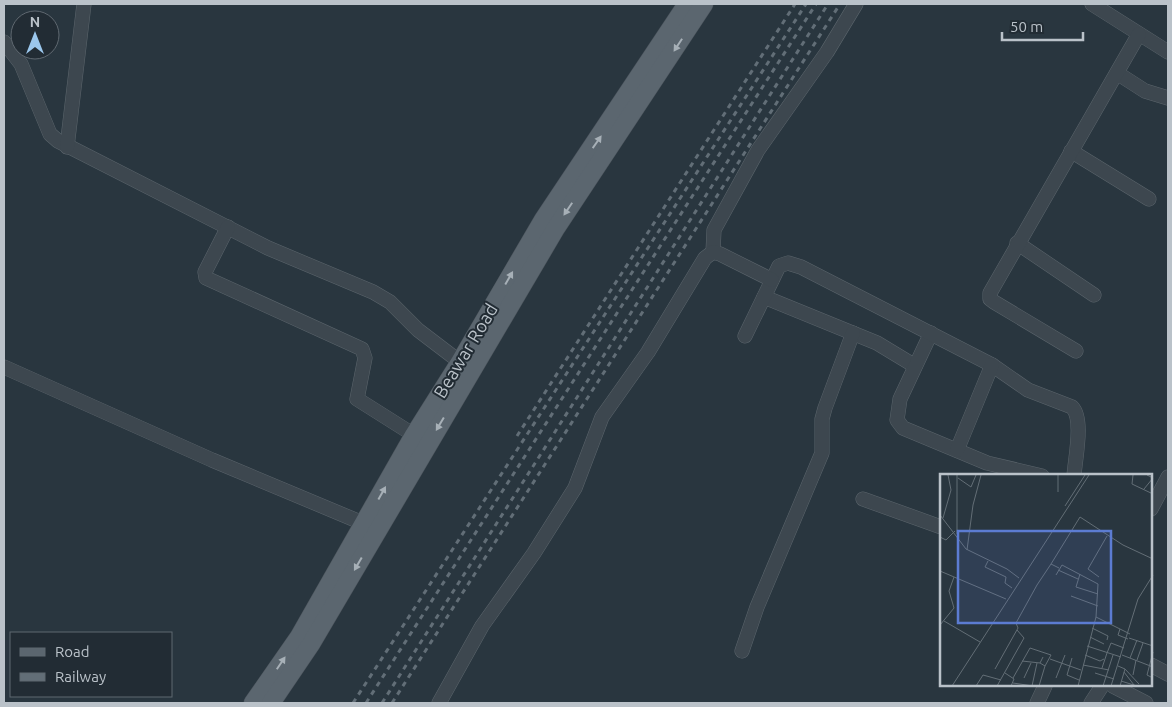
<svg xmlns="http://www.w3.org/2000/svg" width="1172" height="707" font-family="Ubuntu,sans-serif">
<rect width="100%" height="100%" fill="#29363f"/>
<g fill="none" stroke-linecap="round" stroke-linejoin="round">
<g stroke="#5b656c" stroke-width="15">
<g id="minor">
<polyline points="1092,4 1168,52"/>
<polyline points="4,42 21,64 50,134 58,141 268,248 373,292 390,302 418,330 460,362"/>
<polyline points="1117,73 1145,91 1168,98"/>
<polyline points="67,147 84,4"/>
<polyline points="1071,151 1149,199"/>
<polyline points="228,227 205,272 206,278 362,349 365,358 357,399 414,435"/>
<polyline points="1017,243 1094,295"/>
<polyline points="713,252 714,230 758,150 827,52 856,4"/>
<polyline points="764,297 877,343 915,366"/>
<polyline points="931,333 900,399 897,420 903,428 987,463 1042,476"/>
<path d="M745,336L779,266L788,263L801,267L992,365L1028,390L1072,407C1084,419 1075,459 1074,476"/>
<polyline points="1076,351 994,302 990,299 990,293 1139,34"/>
<polyline points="4,367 212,460 365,524"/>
<polyline points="957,450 992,365"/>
<polyline points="863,499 941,527"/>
<polyline points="1151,509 1168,477"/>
<polyline points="742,651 757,607 822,453 822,419 825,408 853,333"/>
<polyline points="1151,665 1168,674"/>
<polyline points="1113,686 1146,703"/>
<polyline points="439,703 482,626 534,553 575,488 602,417 648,352 705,258 713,252 720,254 772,280"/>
<polyline points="1037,703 1045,686"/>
<polyline points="1091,703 1102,686"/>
</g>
</g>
<g stroke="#4a535b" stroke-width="19">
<g id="major">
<polyline points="253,703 299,637 414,435 460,362 543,220 687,4"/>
<polyline points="271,703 311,644 556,228 704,4"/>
</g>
</g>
<use href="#minor" stroke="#3d474f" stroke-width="14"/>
<use href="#major" stroke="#5b666f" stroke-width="18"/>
<g stroke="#626e77" stroke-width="3" stroke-dasharray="5 5" stroke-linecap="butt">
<polyline points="517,436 795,4"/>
<polyline points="353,703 806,4"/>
<polyline points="366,703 816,4"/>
<polyline points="382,703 828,4"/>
<polyline points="392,703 840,4"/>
</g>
</g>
<defs><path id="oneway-solid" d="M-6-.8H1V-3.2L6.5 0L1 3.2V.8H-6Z" transform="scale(1.25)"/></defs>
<g fill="#a7b0b7">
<use href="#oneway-solid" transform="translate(678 45) rotate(123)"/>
<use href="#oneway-solid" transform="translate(597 142) rotate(-55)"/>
<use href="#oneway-solid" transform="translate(568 209) rotate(124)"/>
<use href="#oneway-solid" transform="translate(509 278) rotate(-60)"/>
<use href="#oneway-solid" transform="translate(440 424) rotate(121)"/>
<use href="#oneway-solid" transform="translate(382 493) rotate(-61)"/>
<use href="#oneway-solid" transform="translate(358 564) rotate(120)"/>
<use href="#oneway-solid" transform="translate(281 663) rotate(-56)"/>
</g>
<g text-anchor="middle" stroke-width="4" stroke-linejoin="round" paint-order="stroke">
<g font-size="18" fill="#bac2c9" stroke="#222c34">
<text transform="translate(466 351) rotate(-59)" y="6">Beawar Road</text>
</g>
</g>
<g transform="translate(940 474)">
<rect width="212" height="212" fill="#29363f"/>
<path fill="none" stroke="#636e76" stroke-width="1" d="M193,1L192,10L213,20M18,4L31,13L36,1M204,15L213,4L207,1M118,18V1M125,32L145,1M0,41L26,75L67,95L79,104M3,44L11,16L8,1M17,60V1M0,63L6,66L15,57M27,76L33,31L41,1M48,87L45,93L66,103L65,109L72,114M111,90L140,43L183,71L213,85M118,96L138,105M0,97L66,125M140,100L136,113L158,120M116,101L122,91L158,110L156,143L190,160M159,103L148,95L167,62M131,122L158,132M4,147L40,168M0,151L14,134L9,117L14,103M152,154L168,162L167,166M180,155L178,161L188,165M150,163L164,170M189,164L213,172M147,172L181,183M213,178L207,201L213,204M167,179L171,169L184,174M145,181L160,187L164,185M182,181L213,193M132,184L127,201L139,206M190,184L197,166M110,185L141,196M197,186L203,169M82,187L100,189L103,183M143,191L169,196M178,192L185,195L180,212M162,194L167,179M55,195L78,154L76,149L97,111L111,90L119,94M185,195L199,210M184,198L194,211M65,199L74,205L71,212M155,199L174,205M193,201L196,186M73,204L90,174L111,181L105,192M84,204L91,189M116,204L125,181M181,207L197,212M73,209L93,212M12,212L149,1M36,212L43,201L61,206M57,212L84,164L77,156M92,212L97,189M99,212L105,192L100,189M138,212L156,143M163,212L173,181M171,212L198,125L213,101"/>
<path fill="#5c7cd2" fill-opacity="0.15" stroke="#5c7cd2" stroke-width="2.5" d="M18,57H171V149H18Z"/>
<rect width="212" height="212" fill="none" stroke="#bac2c9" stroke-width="2.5"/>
</g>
<rect width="1172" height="707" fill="none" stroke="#bac2c9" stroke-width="10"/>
<rect x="10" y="632" width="162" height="65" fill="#222c34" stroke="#5f6870"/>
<rect x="20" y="648" width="25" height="8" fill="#5b666f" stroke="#5f6870"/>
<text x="55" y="657" font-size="15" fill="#bac2c9">Road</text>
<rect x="20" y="673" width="25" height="8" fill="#626e77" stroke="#5f6870"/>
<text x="55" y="682" font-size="15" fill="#bac2c9">Railway</text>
<g transform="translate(35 35)"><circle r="24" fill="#222c34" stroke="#5f6870"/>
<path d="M0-4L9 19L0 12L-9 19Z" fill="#9bc7ed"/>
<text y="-8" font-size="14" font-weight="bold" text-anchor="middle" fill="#bac2c9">N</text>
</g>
<path d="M1002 32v8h81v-8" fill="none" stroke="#bac2c9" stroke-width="2.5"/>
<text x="1010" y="32" font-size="15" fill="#bac2c9" stroke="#222c34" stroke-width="4" paint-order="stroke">50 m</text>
</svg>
